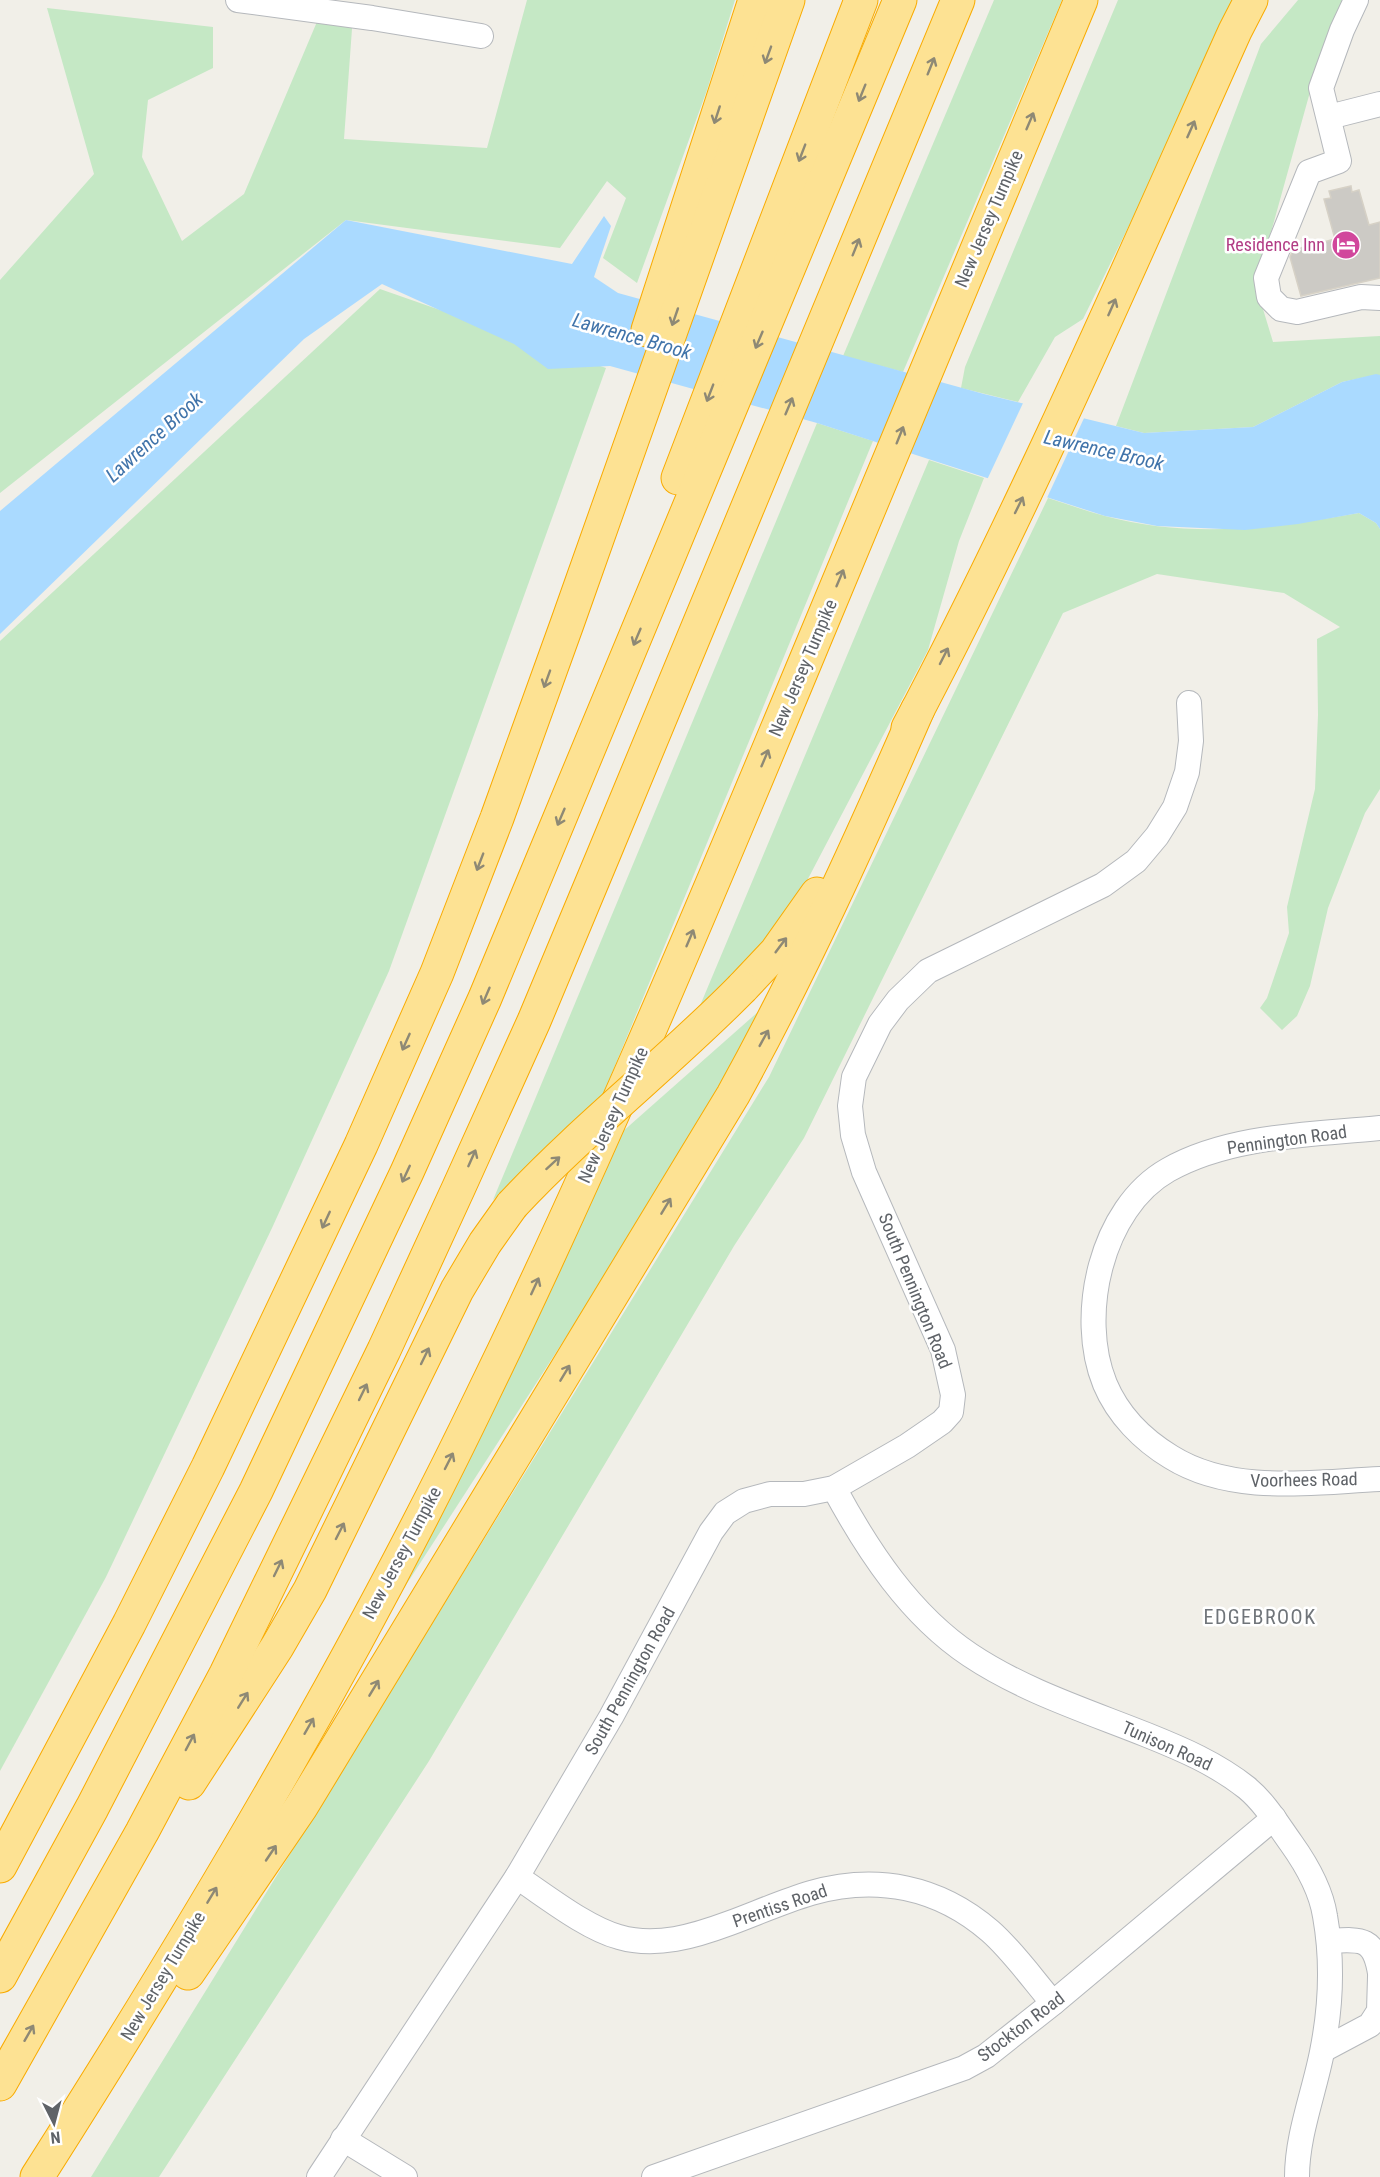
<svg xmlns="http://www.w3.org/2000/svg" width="1380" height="2177" font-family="'Roboto Condensed',sans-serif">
<rect width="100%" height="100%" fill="#f1efe8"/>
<g fill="#c5e8c5">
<polygon points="527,0 735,0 707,90 637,283 603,258 626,198 607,181 560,248 346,220 0,493 0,280 94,174 47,8 213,27 213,68 148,100 142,157 182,241 244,194 319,17 353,15 344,139 487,148"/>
<polygon points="994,0 1062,0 903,372 843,356"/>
<polygon points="1118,0 1240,0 1083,319 1055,337 1018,402 961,388 965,367"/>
<polygon points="1298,0 1346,0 1310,92 1256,286 1273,342 1380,336 1380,375 1376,375 1342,382 1253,427 1144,433 1116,426 1261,44"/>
<polygon points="380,289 606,368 389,971 272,1228 106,1577 0,1771 0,641"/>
<polygon points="817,423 873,441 600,1102 493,1200"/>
<polygon points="929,460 984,478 959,541 928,650 789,915 694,1020"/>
<path d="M1048,498C1067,504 1086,511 1105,516C1189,539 1275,528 1359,513L1376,523L1380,529V789L1365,813L1328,908L1310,986L1297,1016L1282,1030L1260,1008L1267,998L1289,933L1287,907L1315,789L1318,715L1317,639L1340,627L1284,593L1157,574L1063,613L804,1138L734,1246L429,1761L159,2177H91L769,1077Z"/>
<polygon points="759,1011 695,1137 397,1599 621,1133"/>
</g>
<polygon fill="#aadaff" points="604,216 611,226 594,277 618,293 984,394 1144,433 1253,427 1342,382 1376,374 1380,375 1380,529 1376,523 1359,513 1298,524 1245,530 1157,526 1105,516 817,423 610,366 548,369 514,344 382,284 304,339 0,634 0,511 346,220 572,264"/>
<polygon fill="#f1efe8" points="1024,401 1085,416 1046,500 986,482"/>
<polygon fill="#cccac5" stroke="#d6d1c6" stroke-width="1.5" points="1351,186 1352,192 1359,190 1369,225 1380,222 1380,278 1301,296 1290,257 1293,250 1335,239 1324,199 1331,198 1329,191"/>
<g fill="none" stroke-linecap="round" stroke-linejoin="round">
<g stroke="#b5b8bc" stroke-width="26">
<g id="minor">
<polyline points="238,0 372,18 481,36"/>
<polyline points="1356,0 1342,30 1321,88 1339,161 1309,172 1266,278 1269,297 1281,309 1297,312 1361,297 1380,298"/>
<polyline points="1329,117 1380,104"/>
<path d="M1380,1128C1310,1135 1230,1135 1168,1170C1101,1208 1077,1316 1105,1384C1118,1415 1143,1440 1171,1457C1232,1495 1312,1482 1380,1479"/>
<path d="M834,1488C868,1551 910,1615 970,1655C1024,1691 1087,1711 1147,1735C1182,1749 1217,1764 1247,1788C1265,1803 1278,1825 1291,1843C1306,1864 1321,1890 1325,1916C1333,1961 1331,2007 1322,2052C1314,2093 1297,2135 1297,2177"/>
<path d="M517,1877C546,1896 586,1928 619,1937C656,1948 695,1936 730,1923C757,1913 784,1901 811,1893C877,1874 939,1887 990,1931C1012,1950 1034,1981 1053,2003"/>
<path d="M1329,1941C1361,1939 1374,1937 1380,1973"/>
<polyline points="1323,2050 1370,2025 1379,2011 1380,1977"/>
<polyline points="343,2139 405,2177"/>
<polyline points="319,2177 517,1877 611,1717 711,1532 725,1513 744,1501 770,1494 804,1494 834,1488 907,1446 942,1422 951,1412 953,1395 943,1350 864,1172 853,1135 850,1106 854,1077 880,1024 898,1000 928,971 1103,885 1136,861 1157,836 1175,807 1187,772 1191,741 1189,703"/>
<polyline points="654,2177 964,2068 986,2056 1053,2003 1274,1818"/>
</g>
</g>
<g stroke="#f9ab00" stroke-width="35">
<g id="highway">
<polyline points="648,330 755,0"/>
<polyline points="678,478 861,0"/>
<path d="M908,728C1028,501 1130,265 1235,31L1251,0"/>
<polyline points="742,988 776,952 817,894"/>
<polyline points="189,1783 277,1647 310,1590 457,1290 485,1243 512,1205"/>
<polyline points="0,1866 129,1624 208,1467 361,1145 437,973 497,818 567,624 788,0"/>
<path d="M188,1973L301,1807L733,1095C802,970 861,840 918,709"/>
<polyline points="0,1976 92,1808 256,1491 407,1172 485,998 900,0"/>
<polyline points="0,2084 142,1832 226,1674 384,1350 459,1187 534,1021 603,856 958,0"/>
<path d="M37,2177C198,1924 352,1666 482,1396C594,1166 693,931 791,696C888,464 984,232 1081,0"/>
</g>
</g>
<use href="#minor" stroke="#fff" stroke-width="24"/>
<use href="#highway" stroke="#fde293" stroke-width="33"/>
<g stroke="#f9ab00" stroke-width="35" stroke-linecap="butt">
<path id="highway-bridge" d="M512,1205C584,1128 668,1063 742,988"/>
</g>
<use href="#highway-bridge" stroke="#fde293" stroke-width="33"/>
</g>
<defs><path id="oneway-shaft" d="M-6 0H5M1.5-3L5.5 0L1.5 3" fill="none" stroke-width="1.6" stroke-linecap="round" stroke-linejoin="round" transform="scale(1.5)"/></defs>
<g stroke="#8e8975">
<use href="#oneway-shaft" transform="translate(768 55) rotate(110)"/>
<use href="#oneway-shaft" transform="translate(931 66) rotate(-68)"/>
<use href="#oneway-shaft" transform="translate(862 93) rotate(112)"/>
<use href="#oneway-shaft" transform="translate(717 115) rotate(108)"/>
<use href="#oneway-shaft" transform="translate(1030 121) rotate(-67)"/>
<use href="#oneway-shaft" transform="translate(1191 129) rotate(-66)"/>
<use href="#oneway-shaft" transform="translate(802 153) rotate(111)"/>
<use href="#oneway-shaft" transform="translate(856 247) rotate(-68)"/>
<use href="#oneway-shaft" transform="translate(1112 307) rotate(-66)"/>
<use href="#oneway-shaft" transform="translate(675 317) rotate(109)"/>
<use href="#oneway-shaft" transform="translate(759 340) rotate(113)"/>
<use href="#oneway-shaft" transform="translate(710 393) rotate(111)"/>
<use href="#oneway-shaft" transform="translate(789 406) rotate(-67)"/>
<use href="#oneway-shaft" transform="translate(900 435) rotate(-68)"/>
<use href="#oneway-shaft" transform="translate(1019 505) rotate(-64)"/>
<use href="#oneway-shaft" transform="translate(840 578) rotate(-67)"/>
<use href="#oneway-shaft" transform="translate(637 637) rotate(113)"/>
<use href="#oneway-shaft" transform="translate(944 656) rotate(-63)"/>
<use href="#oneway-shaft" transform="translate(547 679) rotate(110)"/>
<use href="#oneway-shaft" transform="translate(765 758) rotate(-67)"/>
<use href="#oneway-shaft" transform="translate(561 817) rotate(113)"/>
<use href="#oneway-shaft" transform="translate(480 862) rotate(111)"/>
<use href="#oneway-shaft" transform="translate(690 938) rotate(-67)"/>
<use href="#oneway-shaft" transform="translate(781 945) rotate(-53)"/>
<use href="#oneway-shaft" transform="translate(486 996) rotate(113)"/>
<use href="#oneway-shaft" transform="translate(764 1038) rotate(-61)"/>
<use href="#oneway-shaft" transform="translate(406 1042) rotate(114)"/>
<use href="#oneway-shaft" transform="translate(472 1158) rotate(-66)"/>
<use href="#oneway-shaft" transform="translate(553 1163) rotate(-42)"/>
<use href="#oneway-shaft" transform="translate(406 1174) rotate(115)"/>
<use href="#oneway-shaft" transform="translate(666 1206) rotate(-59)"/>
<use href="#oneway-shaft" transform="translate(326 1220) rotate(115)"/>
<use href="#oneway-shaft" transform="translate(535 1286) rotate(-65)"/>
<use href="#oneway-shaft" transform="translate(425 1356) rotate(-64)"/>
<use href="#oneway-shaft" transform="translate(565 1373) rotate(-59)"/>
<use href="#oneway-shaft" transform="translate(363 1392) rotate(-64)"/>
<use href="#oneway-shaft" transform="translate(449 1461) rotate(-63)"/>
<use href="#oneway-shaft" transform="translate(340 1531) rotate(-63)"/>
<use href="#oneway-shaft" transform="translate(278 1568) rotate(-64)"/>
<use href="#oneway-shaft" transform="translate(374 1688) rotate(-59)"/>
<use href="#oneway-shaft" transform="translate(243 1700) rotate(-58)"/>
<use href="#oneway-shaft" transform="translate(309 1726) rotate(-60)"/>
<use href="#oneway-shaft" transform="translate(190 1742) rotate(-62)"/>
<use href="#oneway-shaft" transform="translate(271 1853) rotate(-56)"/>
<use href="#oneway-shaft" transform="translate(212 1895) rotate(-59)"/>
<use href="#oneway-shaft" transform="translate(29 2033) rotate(-60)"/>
</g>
<defs>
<g id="hotel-disc" transform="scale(1.5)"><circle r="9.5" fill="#d1479c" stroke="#fff"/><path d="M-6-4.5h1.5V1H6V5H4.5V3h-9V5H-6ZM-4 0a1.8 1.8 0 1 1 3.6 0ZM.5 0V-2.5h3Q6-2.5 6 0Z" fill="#fff"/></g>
</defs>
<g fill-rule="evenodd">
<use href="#hotel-disc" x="1346" y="245"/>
</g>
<g text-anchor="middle" stroke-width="5" stroke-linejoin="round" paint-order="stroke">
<g font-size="18" fill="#5f6368" stroke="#fff">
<text transform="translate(989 219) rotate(-67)" y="6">New Jersey Turnpike</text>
<text transform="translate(803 668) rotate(-67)" y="6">New Jersey Turnpike</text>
<text transform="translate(613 1115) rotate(-66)" y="6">New Jersey Turnpike</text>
<text transform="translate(1287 1140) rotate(-8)" y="6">Pennington Road</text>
<text transform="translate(915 1291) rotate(68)" y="6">South Pennington Road</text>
<text transform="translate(1304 1480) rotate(-1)" y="6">Voorhees Road</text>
<text transform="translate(402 1553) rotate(-62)" y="6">New Jersey Turnpike</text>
<text transform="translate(630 1681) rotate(-61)" y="6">South Pennington Road</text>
<text transform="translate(1167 1746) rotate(24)" y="6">Tunison Road</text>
<text transform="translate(780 1906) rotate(-19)" y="6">Prentiss Road</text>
<text transform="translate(163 1976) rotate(-59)" y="6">New Jersey Turnpike</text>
<text transform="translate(1021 2027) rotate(-37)" y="6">Stockton Road</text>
</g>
<g font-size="18" fill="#b23c85" stroke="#fff" text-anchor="end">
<text x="1325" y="251">Residence Inn</text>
</g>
<g font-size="20" font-style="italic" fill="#4174aa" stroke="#fff">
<text transform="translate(632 336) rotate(16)" y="7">Lawrence Brook</text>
<text transform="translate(154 437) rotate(-42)" y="7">Lawrence Brook</text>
<text transform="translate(1104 450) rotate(13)" y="7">Lawrence Brook</text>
</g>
<g font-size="20" letter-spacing="1.5" fill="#70757a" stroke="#fff">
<text x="1260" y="1624">EDGEBROOK</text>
</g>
</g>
<g transform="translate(54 2123) rotate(174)" stroke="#ffffff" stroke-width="4.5" paint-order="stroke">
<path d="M0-4.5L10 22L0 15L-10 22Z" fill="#5f6368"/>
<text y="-9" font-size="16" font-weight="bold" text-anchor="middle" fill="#5f6368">N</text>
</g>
</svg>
